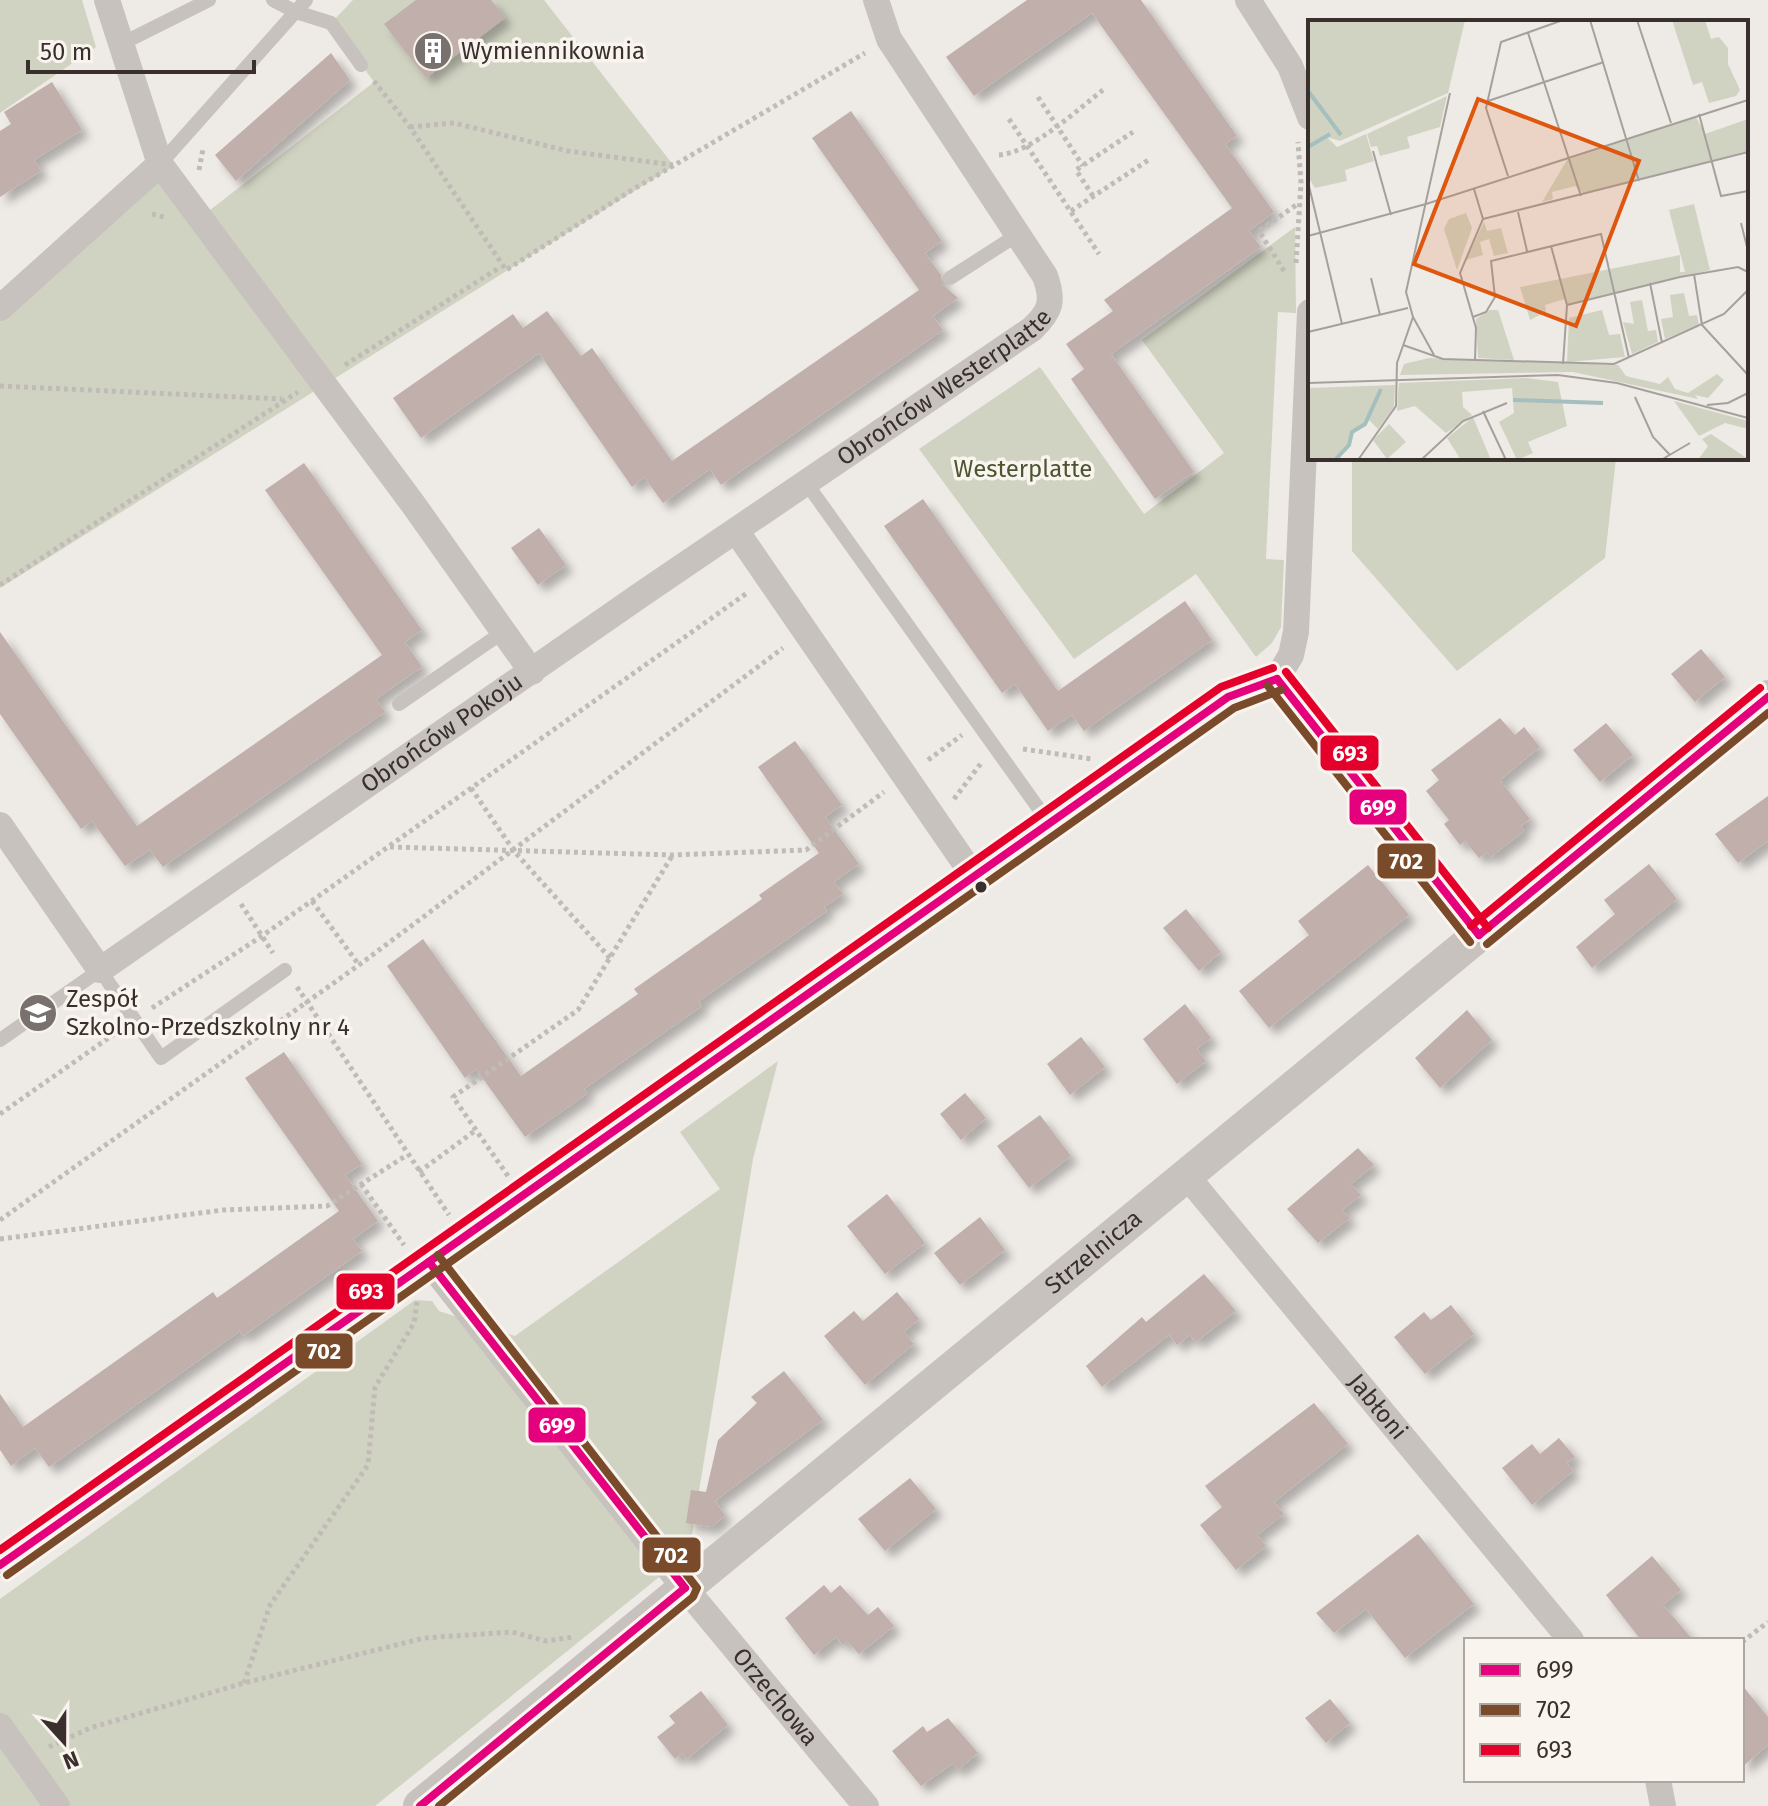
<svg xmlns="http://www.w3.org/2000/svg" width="1768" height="1806" font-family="'Fira Sans',sans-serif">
<defs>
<filter id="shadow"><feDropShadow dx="7" dy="7" stdDeviation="4" flood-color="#0004"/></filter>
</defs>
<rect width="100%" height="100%" fill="#eeeae6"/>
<g fill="#d1d3c2">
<polygon points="0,0 82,0 96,47 0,113"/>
<polygon points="353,0 544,0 674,166 0,588 0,307 160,164 200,218 374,82 331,23"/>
<polygon points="1295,227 1296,313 1278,312 1266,559 1284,560 1281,627 1272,643 1256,657 1196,574 1074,659 919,449 1040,367 1144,514 1224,453 1142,340"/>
<polygon points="1352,458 1616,458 1605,558 1457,671 1352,551"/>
<polygon points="778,1061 753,1159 689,1553 375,1806 0,1806 0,1599 415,1300 432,1301 439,1311 515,1336 720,1189 680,1132"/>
</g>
<g fill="#c0afaa" filter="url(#shadow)">
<polygon points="416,0 491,0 505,18 426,78 384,24"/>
<polygon points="1027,0 1141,0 1237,136 1225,144 1274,212 1249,231 1261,247 1111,354 1194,472 1155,499 1071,379 1084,369 1066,344 1113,311 1104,300 1232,208 1092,13 974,96 946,57"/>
<polygon points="331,53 350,80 236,181 215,155"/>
<polygon points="52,82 82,130 34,160 41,171 0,197 0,131 11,124 4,112"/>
<polygon points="851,111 942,241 925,253 941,275 942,284 958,298 933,316 943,330 721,485 710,469 663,503 644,477 632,487 539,353 421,438 393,398 513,314 523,328 547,311 581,356 592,348 672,461 919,290 812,138"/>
<polygon points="304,463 422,630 405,642 422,667 376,699 385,712 163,867 150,850 125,866 92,821 81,829 0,714 0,632 137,826 382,655 265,490"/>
<polygon points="923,499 1058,691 1185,601 1212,640 1084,731 1072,715 1048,731 1015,684 1002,693 884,526"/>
<polygon points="539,528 566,565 538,585 511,548"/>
<polygon points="1701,649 1725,677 1695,702 1671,674"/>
<polygon points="1500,718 1515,735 1524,727 1540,747 1500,780 1530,819 1521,826 1524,831 1491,857 1487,852 1479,858 1465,841 1460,845 1444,824 1449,820 1426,791 1439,780 1431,770"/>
<polygon points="1606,723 1633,755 1600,782 1573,750"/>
<polygon points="795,741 842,805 825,817 859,864 834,882 843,894 824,907 827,911 699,1001 702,1006 584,1089 587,1094 525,1137 476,1069 465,1078 387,966 423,939 521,1076 638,994 634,989 762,899 759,895 819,853 758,767"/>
<polygon points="1768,796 1768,841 1738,863 1715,834"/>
<polygon points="1649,864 1677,899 1592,968 1576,947 1615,914 1604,900"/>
<polygon points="1368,865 1409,915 1269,1028 1239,991 1309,935 1298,921"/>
<polygon points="1186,909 1221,952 1199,971 1163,928"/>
<polygon points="1185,1004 1211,1038 1197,1049 1206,1061 1177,1084 1143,1039"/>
<polygon points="1467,1010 1492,1040 1440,1088 1415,1058"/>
<polygon points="1081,1037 1105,1067 1070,1095 1047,1064"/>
<polygon points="284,1052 362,1164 345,1175 378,1221 353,1239 362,1251 243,1336 240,1331 49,1467 35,1448 11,1466 0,1450 0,1394 23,1427 213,1292 217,1298 339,1211 245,1078"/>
<polygon points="965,1093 986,1118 961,1140 940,1114"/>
<polygon points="1040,1115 1071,1156 1029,1188 997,1146"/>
<polygon points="1358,1148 1374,1165 1351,1184 1361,1195 1342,1210 1350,1218 1318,1243 1287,1209"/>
<polygon points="887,1194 925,1243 885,1274 847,1226"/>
<polygon points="980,1217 1005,1250 960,1285 934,1253"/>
<polygon points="1204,1274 1236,1311 1196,1342 1190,1335 1177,1345 1169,1335 1102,1387 1086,1366 1142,1317 1146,1322"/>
<polygon points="897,1292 919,1319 904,1332 914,1344 865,1385 824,1336 854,1311 863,1321"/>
<polygon points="1451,1305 1474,1334 1425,1374 1394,1337 1424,1312 1431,1320"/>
<polygon points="784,1371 823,1420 715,1501 725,1515 712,1527 686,1523 691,1490 706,1492 718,1440 757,1403 751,1397"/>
<polygon points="1314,1403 1348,1444 1274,1502 1284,1514 1257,1535 1266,1546 1236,1570 1200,1525 1222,1507 1205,1486"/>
<polygon points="1559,1438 1575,1457 1567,1463 1573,1471 1532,1505 1502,1468 1532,1444 1540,1454"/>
<polygon points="910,1478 936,1509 885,1551 858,1519"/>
<polygon points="1418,1534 1474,1604 1405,1658 1366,1609 1334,1633 1316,1613"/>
<polygon points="1652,1556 1681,1590 1663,1605 1693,1640 1641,1640 1606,1595"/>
<polygon points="824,1585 831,1593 840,1585 868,1615 878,1607 894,1626 859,1654 847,1641 843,1645 836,1637 814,1655 785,1618"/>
<polygon points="1742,1685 1768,1717 1768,1745 1742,1767"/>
<polygon points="701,1691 728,1725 687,1759 682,1753 675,1759 657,1737 675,1723 669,1716"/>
<polygon points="1330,1699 1350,1723 1326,1743 1305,1718"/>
<polygon points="948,1718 978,1753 958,1770 952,1764 921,1786 892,1751 923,1726 927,1732"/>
</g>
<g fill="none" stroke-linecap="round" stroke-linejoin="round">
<g stroke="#c1bbb7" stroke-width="5" stroke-dasharray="4 4" stroke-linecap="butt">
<polyline points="374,81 410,127 506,270 632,190 865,53"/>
<polyline points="1038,97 1083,166"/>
<polyline points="1009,119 1099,254"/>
<polyline points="410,127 454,123 568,151 673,165"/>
<path d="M999,155C1031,153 1077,110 1103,90"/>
<polyline points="199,170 203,149"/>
<polyline points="1093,196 1076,170 1133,132"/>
<polyline points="1071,211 1150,159"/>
<polyline points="152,214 167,218"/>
<polyline points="1296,263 1301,183 1298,142"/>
<polyline points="1284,271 1259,231 1299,203"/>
<polyline points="345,365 499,268"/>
<polyline points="0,386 282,399"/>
<polyline points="0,585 298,392"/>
<polyline points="1023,749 1092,759"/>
<polyline points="928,760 962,735"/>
<polyline points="471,788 514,851 610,958"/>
<polyline points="954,799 982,762"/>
<polyline points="390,847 673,855 806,850 884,792"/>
<polyline points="312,901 359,965"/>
<polyline points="241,904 273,953"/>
<polyline points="297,987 449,1215"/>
<polyline points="152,1008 262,936 747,593"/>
<polyline points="0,1114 117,1032"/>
<polyline points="419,1172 476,1130"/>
<polyline points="508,1176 453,1097 578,1010 672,856"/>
<polyline points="361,1184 404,1245"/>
<polyline points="0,1220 359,965 783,648"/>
<polyline points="0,1239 223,1210 327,1206 407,1155"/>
<polyline points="1742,1642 1768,1622"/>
<polyline points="244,1683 270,1605 368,1465 375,1387 414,1323 417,1302"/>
<polyline points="49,1747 90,1728 244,1683 424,1638 512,1632 546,1641 573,1637"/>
</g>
<g stroke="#c8c2bf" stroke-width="14">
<polyline points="273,0 296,12 331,23 361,65"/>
<polyline points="121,44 209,0"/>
<polyline points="160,164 306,0"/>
<polyline points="950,278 1017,235"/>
<polyline points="807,484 1049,823"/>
<polyline points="399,704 503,632"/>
<polyline points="0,1040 100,970 161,1058 285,970"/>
</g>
<g stroke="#c8c2bf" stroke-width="26">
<polyline points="107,0 160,164 413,504 532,672"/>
<polyline points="1248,0 1290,66 1310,117"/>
<polyline points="0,308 160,164"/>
<polyline points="737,532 975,878"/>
<polyline points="1277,679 1291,655 1296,632 1310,312"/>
<polyline points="1277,679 1479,935"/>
<path id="s1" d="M0,825L100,970L642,594L1032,329C1051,311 1054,301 1045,276L889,39L876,0"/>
<path id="s2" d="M1185,1174L1571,1640"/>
<path id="s3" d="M429,1262L675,1576L866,1806"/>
<polyline points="0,1565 1228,697 1277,679"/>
<polyline points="0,1726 57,1806"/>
<polyline points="1658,1780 1663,1806"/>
</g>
<path stroke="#c8c2bf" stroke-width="34" id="s4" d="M420,1806L1768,697"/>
<g stroke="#faf4ef" stroke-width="14">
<g id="bus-1">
<polyline points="1277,679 1479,935"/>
<polyline points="1479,935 1768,697"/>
<polyline points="429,1262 685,1588"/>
<polyline points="0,1565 1228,697 1277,679"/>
<polyline points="420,1806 685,1588"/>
</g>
</g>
<g stroke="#faf4ef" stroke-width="14">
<g id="bus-2">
<polyline points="1268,686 1470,942"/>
<polyline points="1487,944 1768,713"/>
<polyline points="438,1255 697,1588 693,1597 439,1806"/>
<polyline points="7,1575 1234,708 1281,690"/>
</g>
</g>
<g stroke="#faf4ef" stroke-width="14">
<g id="bus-3">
<polyline points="1286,672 1488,928"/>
<polyline points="1471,926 1760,688"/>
<polyline points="0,1550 1221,687 1273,668"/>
</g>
</g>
<use href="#bus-1" stroke="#e5007d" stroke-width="8"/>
<use href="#bus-2" stroke="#7a4b2a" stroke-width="8"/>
<use href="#bus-3" stroke="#e4002b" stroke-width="8"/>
</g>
<defs>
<g id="building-disc" transform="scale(2)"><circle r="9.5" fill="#78716e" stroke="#faf4ef"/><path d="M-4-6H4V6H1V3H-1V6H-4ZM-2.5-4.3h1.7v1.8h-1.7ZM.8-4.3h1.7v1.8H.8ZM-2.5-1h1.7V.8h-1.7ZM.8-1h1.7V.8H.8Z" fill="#fff"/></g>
<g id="school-disc" transform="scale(2)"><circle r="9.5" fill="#78716e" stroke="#faf4ef"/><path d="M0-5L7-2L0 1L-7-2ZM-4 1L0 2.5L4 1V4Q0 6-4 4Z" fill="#fff"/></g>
</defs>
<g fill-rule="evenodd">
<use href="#building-disc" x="433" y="51"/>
<use href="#school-disc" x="38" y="1013"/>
</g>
<circle fill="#39302d" stroke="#faf4ef" stroke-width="3" cx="981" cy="887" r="7"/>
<g text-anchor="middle" stroke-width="7" stroke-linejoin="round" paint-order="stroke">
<g font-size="24" fill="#39302d" stroke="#faf4ef" text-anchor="start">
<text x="461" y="59">Wymiennikownia</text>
<text x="66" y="1007">Zespół<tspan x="66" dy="28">Szkolno-Przedszkolny nr 4</tspan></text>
</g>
<g font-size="24" fill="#39302d" stroke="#faf4ef">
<text dy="8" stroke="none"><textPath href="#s1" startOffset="1202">Obrońców Westerplatte</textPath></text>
<text dy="8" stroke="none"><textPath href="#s1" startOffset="592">Obrońców Pokoju</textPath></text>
<text dy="8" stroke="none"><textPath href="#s4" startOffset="872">Strzelnicza</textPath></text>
<text dy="8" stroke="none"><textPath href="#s2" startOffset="302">Jabłoni</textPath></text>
<text dy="8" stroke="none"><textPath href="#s3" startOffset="556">Orzechowa</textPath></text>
</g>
<g font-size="24" fill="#4b5532" stroke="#faf4ef">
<text x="1023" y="477">Westerplatte</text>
</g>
</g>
<g transform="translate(1308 20)">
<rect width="440" height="440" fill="#eeeae6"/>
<path d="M0,0H157L140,73L32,121L19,117L29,127L58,114L66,141L37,150L39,161L7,168L0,157ZM364,0H397L403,19L411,17L420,28V44L432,70L428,76L401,83L394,62L385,65ZM139,76L132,107L99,117L102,128L72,136L69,126L63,127L59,114ZM388,97L397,114L440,99V131L275,173L267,166L244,172L245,179L234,182L259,140ZM386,184L402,250L259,285L257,279L237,285L238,292L222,300L212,267L372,235V252H377L361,190ZM158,193L164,208L149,250L136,209L141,199ZM176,202L179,211L193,208L200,233L186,236L181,219L172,222L175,235L158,240ZM376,273L381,296L389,295L391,305L357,319L353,299L365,297L362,275ZM334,280L340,311L348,310L350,322L324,334L315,302L326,304L322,282ZM181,290H190L206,340L170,338L168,299ZM294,290L301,315L312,314L317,337L259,342L261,298ZM121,338L310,345L318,356L352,364L360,357L367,369L380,373L409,354L416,360L400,378L387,375L390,379L265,352L92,355L96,344ZM219,358L250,362L259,406L220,422L225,433L209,440L191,402L206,393L204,368L154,372L155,387L164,395L138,413L107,386L89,391L91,363ZM87,365L86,387L70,409L61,400L46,412L31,440H0V368ZM366,381L440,401V409L417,403L391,416ZM165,397L183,440H153L139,418ZM81,404L98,422L79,439L65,420ZM403,414L440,439V440H390L400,426L394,419Z" fill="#d1d3c2"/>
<path fill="none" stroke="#a4bfbd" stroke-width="4" d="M0,71L33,115M0,127L22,114M205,380L295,383M27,440L41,425L44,412L57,404L73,369"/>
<path fill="none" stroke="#a6a09c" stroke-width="2" d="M282,0L331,161M329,0L363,103M220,13L273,176M180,81L296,42M391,94L413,176L440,171M65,131L83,195M200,156L178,88L193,22L255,0M1,166L34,304M166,169L175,199L152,253L168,308L167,341M210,192L219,231M175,199L440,132M433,203L440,231M0,216L118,184L440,80M243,226L259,285L255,344M386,254L394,305L440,355M63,258L72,295M342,263L354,323M259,285L372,257L430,247L440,252M105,297L126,335M165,297L178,292L187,277L183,241L293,214L321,338M0,312L100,288M95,325L135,339L306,344L416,294L440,270M0,363L250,355L309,363L440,398M327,377L345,417L362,435M399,385L420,383L440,373M175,391L198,440M50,440L88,386L89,343L105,297L98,272L142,73M113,440L155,401L199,383M353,440L382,423"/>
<path fill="#df570e" fill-opacity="0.15" stroke="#df570e" stroke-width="4" d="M170,79L331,141L268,306L106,244Z"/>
<rect width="440" height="440" fill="none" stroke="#39302d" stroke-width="4"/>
</g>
<g stroke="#faf4ef" stroke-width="3">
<rect x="1319" y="734" width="61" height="38" rx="8" fill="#e4002b"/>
<rect x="1348" y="788" width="60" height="38" rx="8" fill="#e5007d"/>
<rect x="1376" y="842" width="61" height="38" rx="8" fill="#7a4b2a"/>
<rect x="335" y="1272" width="61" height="39" rx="8" fill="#e4002b"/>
<rect x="294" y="1332" width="60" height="38" rx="8" fill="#7a4b2a"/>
<rect x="527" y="1406" width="60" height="38" rx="8" fill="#e5007d"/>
<rect x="641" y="1536" width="61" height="38" rx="8" fill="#7a4b2a"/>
</g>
<g font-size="22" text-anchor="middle" font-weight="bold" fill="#fff">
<text x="1350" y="761">693</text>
<text x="1378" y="815">699</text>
<text x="1406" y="869">702</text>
<text x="366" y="1299">693</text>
<text x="324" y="1359">702</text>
<text x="557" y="1433">699</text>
<text x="671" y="1563">702</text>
</g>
<rect x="1464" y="1638" width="280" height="144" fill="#faf4ef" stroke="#ada6a1" stroke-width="2"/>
<rect x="1480" y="1664" width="40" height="12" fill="#e5007d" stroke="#ada6a1" stroke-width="2"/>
<text x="1536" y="1678" font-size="24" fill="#39302d">699</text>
<rect x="1480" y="1704" width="40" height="12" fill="#7a4b2a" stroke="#ada6a1" stroke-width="2"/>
<text x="1536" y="1718" font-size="24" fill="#39302d">702</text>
<rect x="1480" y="1744" width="40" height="12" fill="#e4002b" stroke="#ada6a1" stroke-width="2"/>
<text x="1536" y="1758" font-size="24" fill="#39302d">693</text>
<g transform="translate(64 1742) rotate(159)" stroke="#faf4ef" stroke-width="6" paint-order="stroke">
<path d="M0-6L14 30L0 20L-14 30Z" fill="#39302d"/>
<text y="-12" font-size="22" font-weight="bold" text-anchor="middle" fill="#39302d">N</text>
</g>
<path d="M28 60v12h226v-12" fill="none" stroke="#39302d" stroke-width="4"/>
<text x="40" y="60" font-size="24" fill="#39302d" stroke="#faf4ef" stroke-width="6" paint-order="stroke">50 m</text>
</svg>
